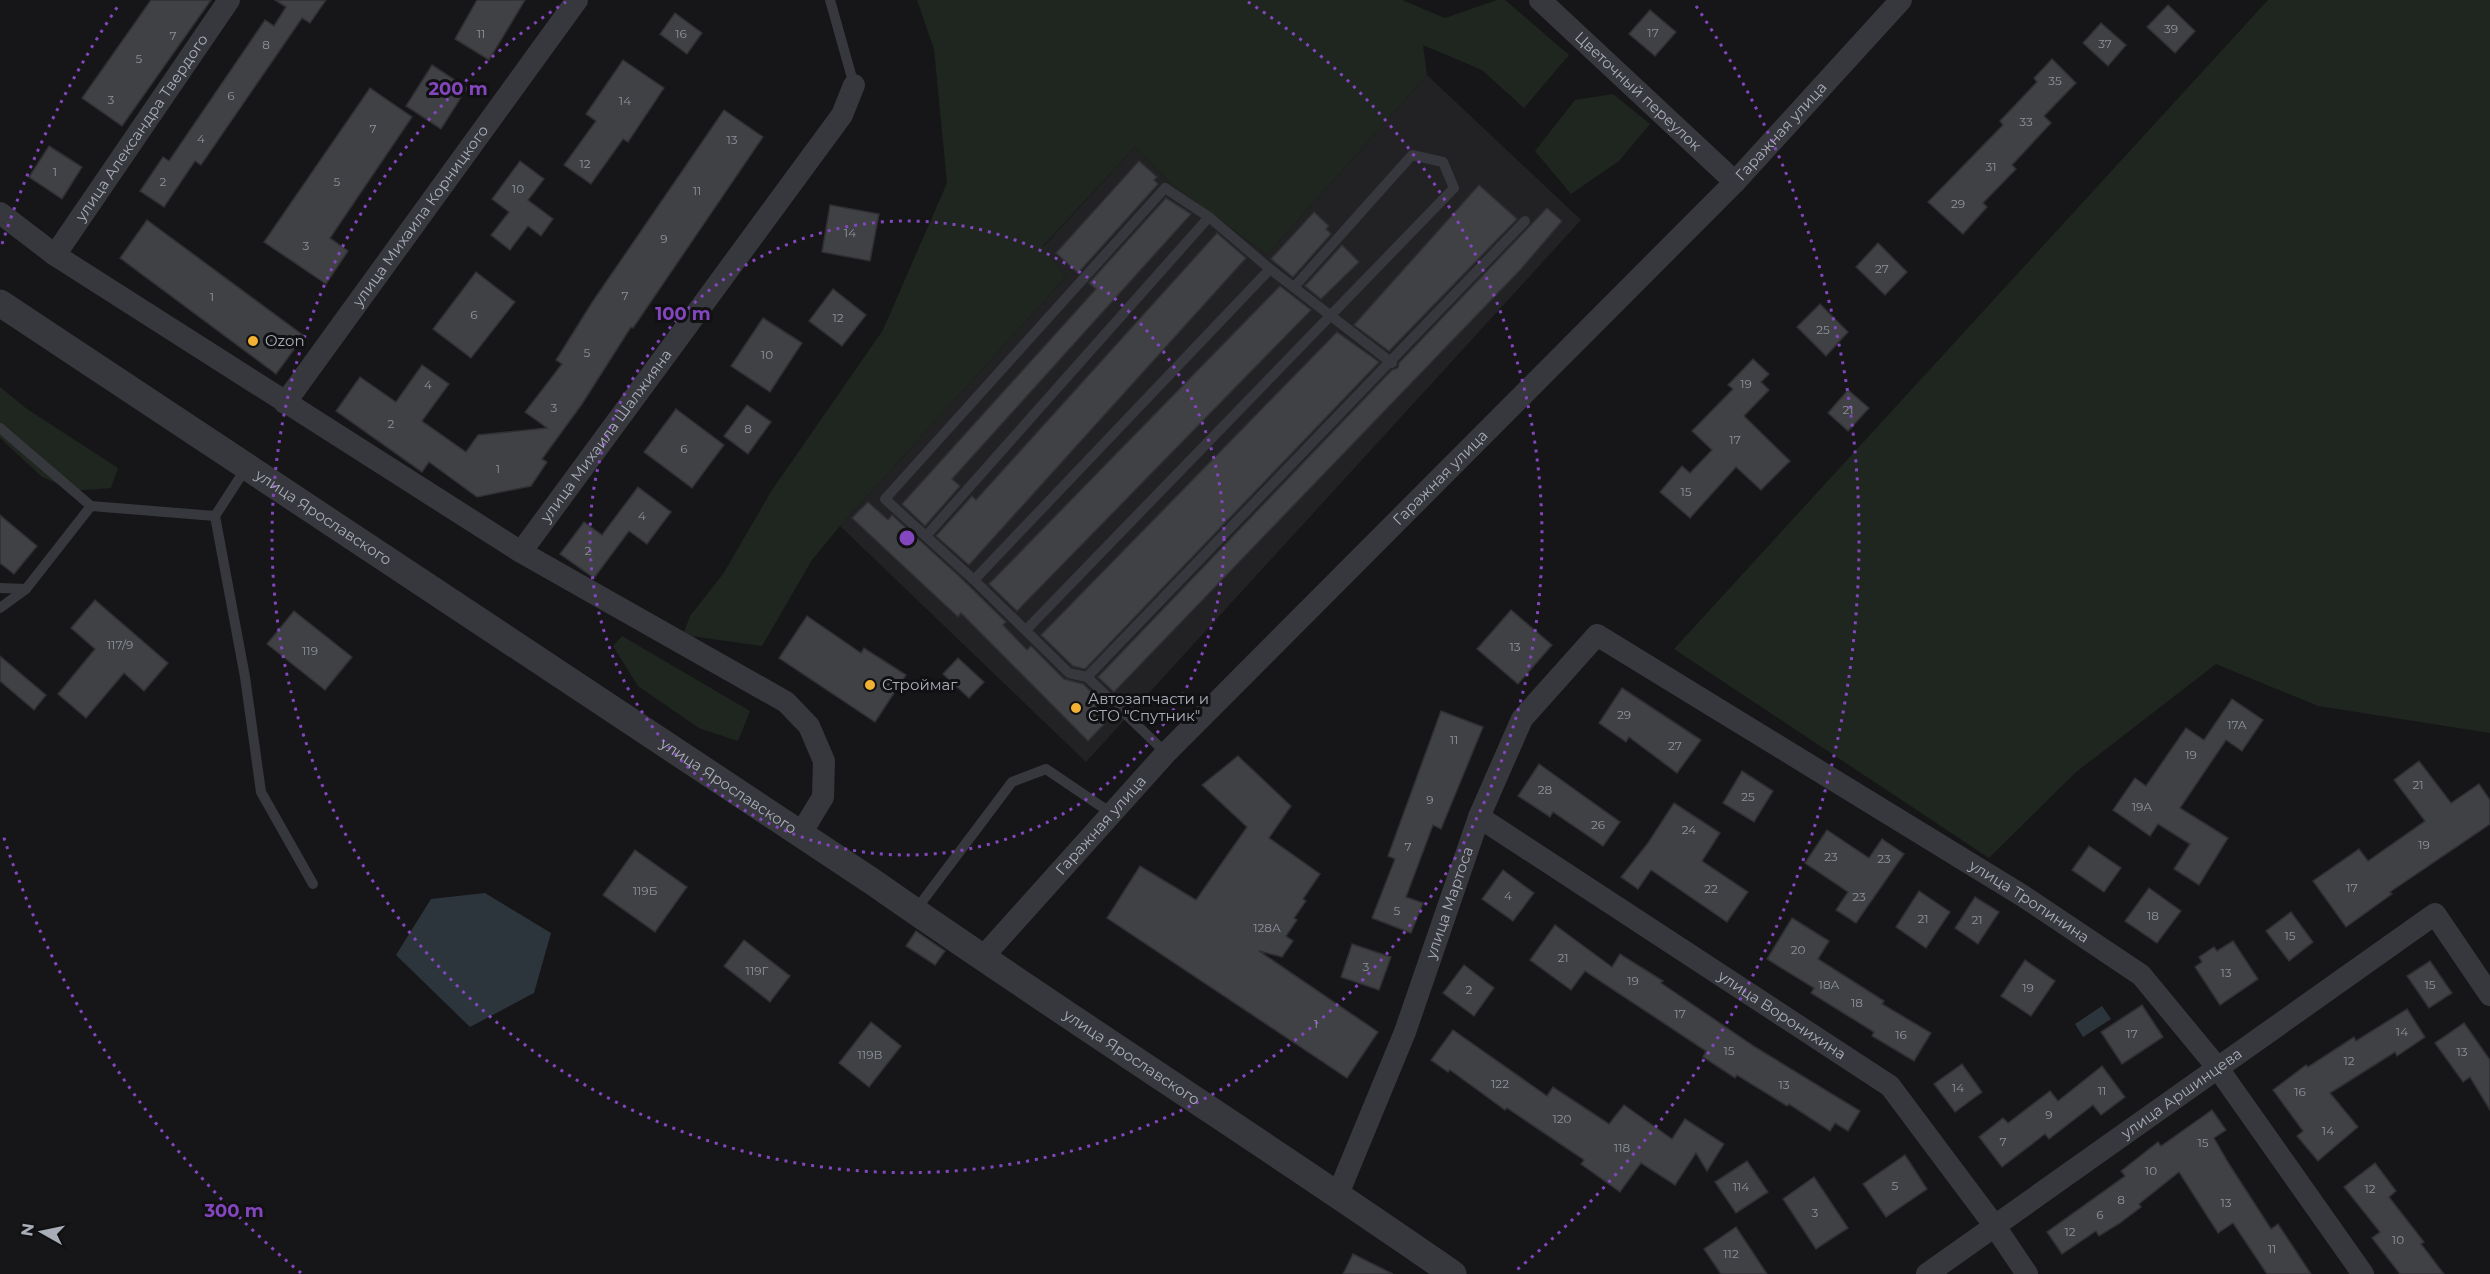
<svg xmlns="http://www.w3.org/2000/svg" width="2490" height="1274" font-family="Montserrat,sans-serif">
<rect width="100%" height="100%" fill="#161618"/>
<polygon fill="#222225" points="1427,75 1581,220 1086,762 840,526 1066,277 1042,248 1135,147 1170,183 1267,255"/>
<g fill="#1e261f">
<polygon points="917,0 1402,0 1445,18 1497,0 1505,0 1569,55 1524,108 1482,70 1423,45 1427,75 1267,255 1170,183 1135,147 1042,247 1066,277 840,526 812,560 762,646 683,635 690,616 723,574 772,490 883,330 947,183 934,49"/>
<polygon points="2268,0 2490,0 2490,733 2318,706 2216,664 2075,773 1989,858 1674,649"/>
<polygon points="1613,94 1650,124 1619,161 1571,194 1535,151 1575,100"/>
<polygon points="0,387 27,409 118,468 111,488 72,491 41,476 0,438"/>
<polygon points="622,636 750,711 738,741 699,728 638,686 613,646"/>
</g>
<g fill="#2c353c">
<polygon points="485,893 551,933 534,993 470,1027 396,955 431,899"/>
<polygon points="2102,1006 2111,1019 2083,1037 2075,1024"/>
</g>
<g fill="#404145" stroke="#303034" stroke-width="1.5">
<polygon points="151,0 211,0 122,126 82,98"/>
<polygon points="275,0 326,0 310,23 302,18 201,165 195,161 164,207 140,191 163,157 169,161 265,20 274,26 286,7"/>
<polygon points="477,0 525,0 489,60 455,39"/>
<polygon points="2168,5 2195,31 2175,53 2147,27"/>
<polygon points="1650,10 1676,32 1655,56 1629,34"/>
<polygon points="675,13 702,33 687,54 660,34"/>
<polygon points="2101,23 2126,45 2108,66 2083,43"/>
<polygon points="2052,59 2076,83 2044,116 2051,123 2012,165 2016,169 1983,203 1987,207 1963,234 1928,202 2003,125 2000,121 2037,82 2034,78"/>
<polygon points="623,60 664,88 628,142 623,139 591,184 564,165 596,121 586,114"/>
<polygon points="432,65 467,88 441,129 406,106"/>
<polygon points="370,88 412,117 330,238 348,251 326,284 264,242"/>
<polygon points="724,110 763,137 633,328 631,327 582,404 542,459 547,462 531,486 477,497 429,462 422,472 336,411 360,377 396,402 422,365 449,384 422,421 466,452 478,435 547,428 525,412 562,364 556,360 593,301"/>
<polygon points="49,146 82,167 62,199 29,177"/>
<polygon points="520,161 544,179 528,200 553,219 541,236 528,226 510,250 491,235 509,212 492,199"/>
<polygon points="1139,161 1157,177 1154,180 1158,184 1078,273 1056,253"/>
<polygon points="1479,185 1517,219 1389,351 1354,325"/>
<polygon points="1166,198 1191,214 952,479 960,486 925,526 902,504 1096,289 1089,283"/>
<polygon points="830,205 879,214 870,261 822,252"/>
<polygon points="1547,208 1562,221 1521,269 1114,692 1098,677 1392,370 1398,368 1399,363"/>
<polygon points="1314,212 1329,226 1326,229 1331,234 1293,277 1271,259"/>
<polygon points="147,220 304,336 276,374 120,258"/>
<polygon points="1217,233 1246,258 969,565 936,536 972,496 976,500"/>
<polygon points="1878,243 1907,272 1885,295 1856,267"/>
<polygon points="1342,245 1359,262 1321,299 1305,286"/>
<polygon points="476,272 515,302 471,358 433,329"/>
<polygon points="1280,286 1311,310 1017,611 989,584"/>
<polygon points="833,289 866,315 842,346 809,321"/>
<polygon points="1820,304 1848,332 1826,356 1797,327"/>
<polygon points="763,318 802,343 770,392 731,366"/>
<polygon points="1337,332 1379,362 1085,669 1073,666 1041,635"/>
<polygon points="1753,359 1769,374 1761,382 1769,390 1744,416 1790,461 1761,490 1736,467 1690,518 1660,492 1682,466 1690,473 1712,450 1692,431 1733,389 1728,385"/>
<polygon points="1848,390 1869,408 1848,431 1828,413"/>
<polygon points="747,405 771,422 748,454 724,436"/>
<polygon points="676,409 724,445 692,488 644,452"/>
<polygon points="638,487 671,512 647,544 629,531 594,578 560,554 584,522 602,535"/>
<polygon points="868,502 888,520 892,515 959,576 1006,622 1003,625 1027,650 1031,646 1064,679 1083,684 1103,703 1101,705 1112,716 1088,741 961,613 958,617 852,518"/>
<polygon points="0,515 37,546 14,574 0,563"/>
<polygon points="95,600 168,663 144,691 124,673 86,718 58,694 95,649 71,628"/>
<polygon points="1511,610 1552,645 1518,684 1477,649"/>
<polygon points="294,611 352,657 325,690 267,644"/>
<polygon points="807,616 861,653 864,648 906,675 875,722 779,658"/>
<polygon points="0,656 46,695 34,710 0,681"/>
<polygon points="958,658 984,682 969,698 943,674"/>
<polygon points="1622,688 1701,740 1677,773 1629,737 1626,742 1599,723"/>
<polygon points="2232,699 2263,720 2242,751 2226,740 2180,808 2228,838 2199,885 2174,869 2190,844 2158,824 2150,836 2113,810 2135,778 2146,786 2186,728 2204,740"/>
<polygon points="1441,711 1483,727 1441,829 1433,825 1406,897 1423,903 1411,933 1372,918 1395,859 1388,856"/>
<polygon points="1238,756 1291,806 1269,838 1320,874 1303,899 1306,901 1294,918 1297,920 1286,936 1293,941 1282,957 1259,951 1378,1032 1347,1078 1107,918 1140,866 1196,900 1247,827 1202,785"/>
<polygon points="2419,761 2451,803 2479,784 2490,800 2490,824 2390,892 2392,894 2346,927 2313,881 2359,849 2368,861 2425,821 2394,780"/>
<polygon points="1539,764 1620,822 1603,846 1553,812 1550,817 1518,796"/>
<polygon points="1742,771 1773,791 1754,822 1723,803"/>
<polygon points="1674,803 1720,833 1702,861 1748,892 1727,922 1651,870 1638,889 1621,877 1648,843"/>
<polygon points="1827,830 1869,858 1882,839 1904,854 1856,923 1836,910 1848,892 1805,863"/>
<polygon points="2089,846 2121,868 2104,892 2072,870"/>
<polygon points="635,850 687,887 655,932 603,895"/>
<polygon points="1503,870 1534,893 1513,921 1482,899"/>
<polygon points="2149,888 2181,911 2157,943 2125,921"/>
<polygon points="1919,891 1950,912 1926,948 1896,927"/>
<polygon points="1975,897 1999,912 1978,944 1955,928"/>
<polygon points="2291,912 2313,942 2289,961 2266,931"/>
<polygon points="1792,918 1829,941 1818,959 1884,1001 1882,1004 1931,1033 1914,1061 1872,1036 1874,1032 1811,993 1814,988 1767,959"/>
<polygon points="1555,925 1612,967 1620,954 1663,981 1661,983 1755,1047 1860,1111 1848,1131 1835,1123 1830,1131 1789,1104 1787,1106 1737,1075 1735,1078 1703,1057 1706,1051 1585,971 1571,990 1530,960"/>
<polygon points="916,931 945,951 935,965 906,946"/>
<polygon points="744,940 790,976 770,1002 724,966"/>
<polygon points="2233,941 2258,979 2220,1005 2195,967 2202,962 2199,957 2214,947 2217,951"/>
<polygon points="1352,944 1391,957 1379,990 1341,977"/>
<polygon points="2025,960 2055,981 2031,1016 2001,996"/>
<polygon points="2430,961 2452,993 2429,1008 2407,976"/>
<polygon points="1464,965 1494,988 1474,1016 1443,993"/>
<polygon points="2142,1005 2163,1037 2122,1064 2101,1032"/>
<polygon points="2407,1009 2425,1037 2397,1056 2395,1052 2330,1093 2358,1127 2318,1161 2297,1136 2303,1131 2273,1090 2306,1065 2308,1067 2354,1037 2356,1041"/>
<polygon points="871,1022 901,1046 869,1087 839,1063"/>
<polygon points="2464,1023 2490,1060 2490,1110 2470,1077 2463,1082 2435,1043"/>
<polygon points="1453,1030 1547,1096 1553,1087 1609,1124 1624,1105 1672,1139 1685,1119 1724,1144 1707,1171 1696,1153 1675,1185 1641,1163 1620,1192 1581,1164 1584,1160 1507,1108 1505,1110 1450,1070 1448,1072 1431,1060"/>
<polygon points="1962,1064 1982,1092 1955,1112 1934,1084"/>
<polygon points="2102,1066 2125,1097 2101,1115 2093,1105 2049,1139 2045,1134 2002,1167 1979,1137 2003,1118 2008,1123 2050,1091 2058,1101"/>
<polygon points="2212,1110 2226,1130 2214,1138 2229,1164 2271,1229 2278,1224 2311,1274 2267,1274 2233,1223 2218,1233 2179,1172 2139,1204 2141,1207 2120,1223 2099,1236 2096,1231 2062,1254 2047,1232 2125,1176 2121,1171 2158,1142 2161,1146"/>
<polygon points="1905,1155 1927,1189 1886,1217 1863,1184"/>
<polygon points="1747,1161 1768,1192 1736,1213 1715,1182"/>
<polygon points="2375,1163 2396,1191 2389,1197 2424,1242 2421,1244 2444,1274 2400,1274 2372,1238 2380,1232 2344,1187"/>
<polygon points="1814,1177 1848,1228 1816,1249 1783,1199"/>
<polygon points="1736,1227 1767,1274 1721,1274 1704,1249"/>
<polygon points="1353,1254 1393,1274 1343,1274"/>
</g>
<g fill="none" stroke-linecap="round" stroke-linejoin="round">
<g stroke="#37383d" stroke-width="10">
<polyline points="830,0 854,85"/>
<polyline points="0,428 91,506"/>
<polyline points="246,468 215,516 245,677 261,792 313,884"/>
<polyline points="926,536 1209,217"/>
<polyline points="974,580 1270,269"/>
<polyline points="0,588 26,589 91,506 215,516"/>
<polyline points="0,608 26,589"/>
<polyline points="1026,630 1454,188 1443,162 1412,155 1295,286"/>
<polyline points="1087,677 1525,221"/>
<polyline points="1166,753 1087,677 1069,673 974,580 885,499 1165,188 1209,217 1270,269 1392,363"/>
<polyline points="915,911 1012,782 1046,769 1111,813"/>
</g>
<g stroke="#37383d" stroke-width="22">
<path id="s1" d="M1540,0L1735,182"/>
<polyline points="0,213 55,255 521,552 786,702 809,726 824,761 823,797 800,835"/>
<path id="s2" d="M55,255L229,0"/>
<path id="s3" d="M285,403L577,0"/>
<path id="s4" d="M521,552L842,115L854,85"/>
<path id="s5" d="M1479,817L1890,1086L1994,1225L2027,1274"/>
<path id="s6" d="M982,958L1166,753L1735,182L1901,0"/>
<path id="s7" d="M1338,1194L1405,1032L1479,817L1522,719L1597,635L2023,896L2141,975L2217,1067L2363,1274"/>
<path id="s8" d="M1927,1274L2435,914L2490,995"/>
</g>
<path stroke="#37383d" stroke-width="27" id="s9" d="M0,303L873,882C1064,1016 1262,1141 1453,1274"/>
</g>
<g fill="none" stroke="#8446be" stroke-width="3" stroke-dasharray="3 6">
<circle cx="907" cy="538" r="317"/>
<path d="M1248 2A635 635 0 1 1 566 2"/>
<path d="M301 1273A952 952 0 0 1 2 832M2 244A952 952 0 0 1 118 6M1696 6A952 952 0 0 1 1513 1273"/>
</g>
<g fill="#f2b134" stroke="#111113" stroke-width="2">
<circle cx="253" cy="341" r="6"/>
<circle cx="870" cy="685" r="6"/>
<circle cx="1076" cy="708" r="6"/>
</g>
<g text-anchor="middle" stroke-width="6" stroke-linejoin="round" paint-order="stroke">
<g font-size="12" fill="#8e929b">
<text x="2171" y="33">39</text>
<text x="1653" y="37">17</text>
<text x="481" y="38">11</text>
<text x="681" y="38">16</text>
<text x="173" y="40">7</text>
<text x="2105" y="48">37</text>
<text x="266" y="49">8</text>
<text x="139" y="63">5</text>
<text x="2055" y="85">35</text>
<text x="231" y="100">6</text>
<text x="111" y="104">3</text>
<text x="625" y="105">14</text>
<text x="2026" y="126">33</text>
<text x="373" y="133">7</text>
<text x="201" y="143">4</text>
<text x="732" y="144">13</text>
<text x="585" y="168">12</text>
<text x="1991" y="171">31</text>
<text x="55" y="176">1</text>
<text x="163" y="186">2</text>
<text x="337" y="186">5</text>
<text x="518" y="193">10</text>
<text x="697" y="195">11</text>
<text x="1958" y="208">29</text>
<text x="850" y="237">14</text>
<text x="664" y="243">9</text>
<text x="306" y="250">3</text>
<text x="1882" y="273">27</text>
<text x="625" y="300">7</text>
<text x="212" y="301">1</text>
<text x="474" y="319">6</text>
<text x="838" y="322">12</text>
<text x="1823" y="334">25</text>
<text x="587" y="357">5</text>
<text x="767" y="359">10</text>
<text x="1746" y="388">19</text>
<text x="428" y="389">4</text>
<text x="554" y="412">3</text>
<text x="1848" y="414">21</text>
<text x="391" y="428">2</text>
<text x="748" y="433">8</text>
<text x="1735" y="444">17</text>
<text x="684" y="453">6</text>
<text x="498" y="473">1</text>
<text x="1686" y="496">15</text>
<text x="642" y="520">4</text>
<text x="588" y="555">2</text>
<text x="120" y="649">117/9</text>
<text x="1515" y="651">13</text>
<text x="310" y="655">119</text>
<text x="1624" y="719">29</text>
<text x="2237" y="729">17А</text>
<text x="1454" y="744">11</text>
<text x="1675" y="750">27</text>
<text x="2191" y="759">19</text>
<text x="2418" y="789">21</text>
<text x="1545" y="794">28</text>
<text x="1748" y="801">25</text>
<text x="1430" y="804">9</text>
<text x="2142" y="811">19А</text>
<text x="1598" y="829">26</text>
<text x="1689" y="834">24</text>
<text x="2424" y="849">19</text>
<text x="1408" y="851">7</text>
<text x="1831" y="861">23</text>
<text x="1884" y="863">23</text>
<text x="2352" y="892">17</text>
<text x="1711" y="893">22</text>
<text x="645" y="895">119Б</text>
<text x="1508" y="900">4</text>
<text x="1859" y="901">23</text>
<text x="1397" y="915">5</text>
<text x="2153" y="920">18</text>
<text x="1923" y="923">21</text>
<text x="1977" y="924">21</text>
<text x="1267" y="932">128А</text>
<text x="2290" y="940">15</text>
<text x="1798" y="954">20</text>
<text x="1563" y="962">21</text>
<text x="1366" y="971">3</text>
<text x="757" y="975">119Г</text>
<text x="2226" y="977">13</text>
<text x="1633" y="985">19</text>
<text x="1829" y="989">18А</text>
<text x="2430" y="989">15</text>
<text x="2028" y="992">19</text>
<text x="1469" y="994">2</text>
<text x="1857" y="1007">18</text>
<text x="1680" y="1018">17</text>
<text x="1316" y="1028">1</text>
<text x="2402" y="1036">14</text>
<text x="2132" y="1038">17</text>
<text x="1901" y="1039">16</text>
<text x="1729" y="1055">15</text>
<text x="2462" y="1056">13</text>
<text x="870" y="1059">119В</text>
<text x="2349" y="1065">12</text>
<text x="1500" y="1088">122</text>
<text x="1784" y="1089">13</text>
<text x="1958" y="1092">14</text>
<text x="2102" y="1095">11</text>
<text x="2300" y="1096">16</text>
<text x="2049" y="1119">9</text>
<text x="1562" y="1123">120</text>
<text x="2328" y="1135">14</text>
<text x="2003" y="1146">7</text>
<text x="2203" y="1147">15</text>
<text x="1622" y="1152">118</text>
<text x="2151" y="1175">10</text>
<text x="1895" y="1190">5</text>
<text x="1741" y="1191">114</text>
<text x="2370" y="1193">12</text>
<text x="2121" y="1204">8</text>
<text x="2226" y="1207">13</text>
<text x="1815" y="1217">3</text>
<text x="2100" y="1219">6</text>
<text x="2070" y="1236">12</text>
<text x="2398" y="1244">10</text>
<text x="2272" y="1253">11</text>
<text x="1731" y="1258">112</text>
</g>
<g font-size="15" fill="#a8adb8" stroke="#111113">
<text dy="5" stroke="none"><textPath href="#s1" startOffset="134">Цветочный переулок</textPath></text>
<text dy="5" stroke="none"><textPath href="#s2" startOffset="154">улица Александра Твердого</textPath></text>
<text dy="5" stroke="none"><textPath href="#s6" startOffset="1150">Гаражная улица</textPath></text>
<text dy="5" stroke="none"><textPath href="#s3" startOffset="231">улица Михаила Корницкого</textPath></text>
<text dy="5" stroke="none"><textPath href="#s4" startOffset="144">улица Михаила Шалжияна</textPath></text>
<text dy="5" stroke="none"><textPath href="#s6" startOffset="664">Гаражная улица</textPath></text>
<text dy="5" stroke="none"><textPath href="#s9" startOffset="388">улица Ярославского</textPath></text>
<text dy="5" stroke="none"><textPath href="#s9" startOffset="874">улица Ярославского</textPath></text>
<text dy="5" stroke="none"><textPath href="#s6" startOffset="178">Гаражная улица</textPath></text>
<text dy="5" stroke="none"><textPath href="#s7" startOffset="1130">улица Тропинина</textPath></text>
<text dy="5" stroke="none"><textPath href="#s7" startOffset="312">улица Мартоса</textPath></text>
<text dy="5" stroke="none"><textPath href="#s5" startOffset="362">улица Воронихина</textPath></text>
<text dy="5" stroke="none"><textPath href="#s9" startOffset="1360">улица Ярославского</textPath></text>
<text dy="5" stroke="none"><textPath href="#s8" startOffset="312">улица Аршинцева</textPath></text>
</g>
<g font-size="15" fill="#a8adb8" stroke="#111113" text-anchor="start">
<text x="265" y="346">Ozon</text>
<text x="882" y="690">Строймаг</text>
<text x="1088" y="704">Автозапчасти и<tspan x="1088" dy="17">СТО "Спутник"</tspan></text>
</g>
</g>
<circle cx="907" cy="538" r="9" fill="#8446be" stroke="#111113" stroke-width="3"/>
<g font-size="18" text-anchor="middle" font-weight="bold" fill="#8446be" stroke="#111113" stroke-width="6" stroke-linejoin="round" paint-order="stroke">
<text x="458" y="95">200 m</text>
<text x="683" y="320">100 m</text>
<text x="234" y="1217">300 m</text>
</g>
<g transform="translate(42 1232) rotate(279)" stroke="#111113" stroke-width="4.5" paint-order="stroke">
<path d="M0-4.5L10 22L0 15L-10 22Z" fill="#a8adb8"/>
<text y="-9" font-size="16" font-weight="bold" text-anchor="middle" fill="#a8adb8">N</text>
</g>
</svg>
